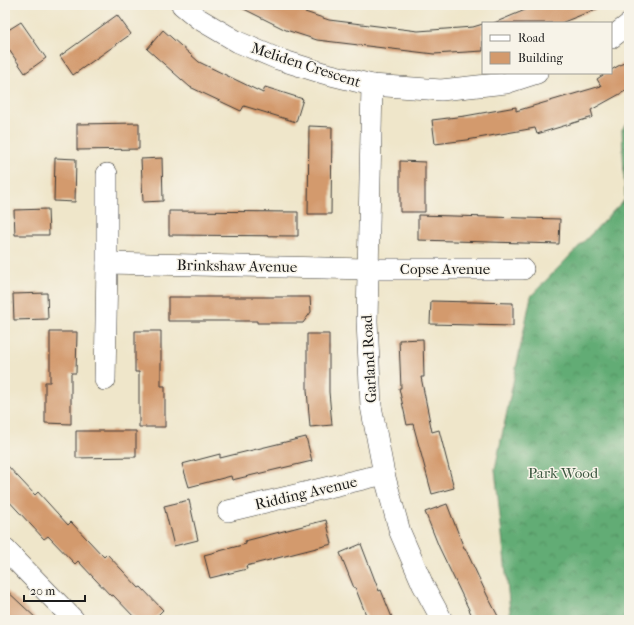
<svg xmlns="http://www.w3.org/2000/svg" width="634" height="625" font-family="'IM FELL French Canon',serif">
<defs>
<pattern id="forest-crowns" width="20" height="18" patternUnits="userSpaceOnUse"><rect width="20" height="18" fill="#62ac74"/><path d="M2 6a3 3 0 1 1 6 0M12 15a3 3 0 1 1 6 0" fill="none" stroke="#508b5e"/></pattern>
</defs>
<rect width="100%" height="100%" fill="#f7f3e8"/>
<filter id="ink" filterUnits="userSpaceOnUse"><feTurbulence type="fractalNoise" baseFrequency=".025" numOctaves="2"/><feDisplacementMap in="SourceGraphic" scale="8" xChannelSelector="R" yChannelSelector="G"/><feConvolveMatrix kernelMatrix="1 2 1 2 8 2 1 2 1" color-interpolation-filters="sRGB"/></filter>
<filter id="wash" filterUnits="userSpaceOnUse"><feTurbulence type="fractalNoise" baseFrequency=".012" numOctaves="4" result="noise"/><feDisplacementMap in="SourceGraphic" scale="16" xChannelSelector="R" yChannelSelector="G"/><feGaussianBlur stdDeviation="0.9" result="paint"/><feColorMatrix in="noise" values="0 0 0 0 0 0 0 0 0 0 0 0 0 0 0 0 0 1.4 0 .05"/><feComposite in="paint" operator="in"/></filter>
<g filter="url(#wash)">
<rect width="100%" height="100%" fill="#efe6ca"/>
<polygon fill="url(#forest-crowns)" stroke="#3f6448" points="629,122 629,620 511,620 495,469 531,296 625,199 622,129"/>
<g id="blocks">
<g fill="#d39a6d">
<polygon points="236,5 284,5 329,20 418,31 473,27 483,24 483,51 434,54 317,40 286,30"/>
<polygon points="537,5 604,5 604,6 561,23 494,23"/>
<polygon points="117,15 131,34 73,75 60,56"/>
<polygon points="21,22 46,58 25,73 5,44 5,32"/>
<polygon points="163,30 199,62 263,93 265,87 303,99 296,122 244,106 241,111 190,87 147,49"/>
<polygon points="629,60 629,89 591,110 593,117 537,134 535,128 467,140 435,144 432,120 465,116 516,107 516,111 601,86 597,79 606,73 611,73 611,70"/>
<polygon points="139,123 139,149 77,150 77,124"/>
<polygon points="309,126 332,127 331,214 308,214"/>
<polygon points="55,158 76,159 75,202 54,201"/>
<polygon points="162,158 163,201 143,202 141,159"/>
<polygon points="400,161 425,162 425,212 400,212"/>
<polygon points="48,209 49,235 15,235 14,210"/>
<polygon points="169,211 298,212 298,236 169,235"/>
<polygon points="418,215 560,219 559,244 418,240"/>
<polygon points="47,293 48,319 14,320 13,294"/>
<polygon points="168,297 310,297 311,312 303,323 257,323 257,321 168,321"/>
<polygon points="431,301 513,303 513,326 430,324"/>
<polygon points="135,331 161,331 161,386 165,386 165,427 139,427 139,372 135,372"/>
<polygon points="50,332 77,332 76,373 71,373 71,424 45,423 45,382 50,382"/>
<polygon points="307,334 329,334 329,392 332,425 310,427 307,390"/>
<polygon points="423,339 424,377 421,377 432,432 439,430 454,488 432,494 413,424 407,425 399,388 401,388 399,340"/>
<polygon points="76,431 136,431 136,457 76,458"/>
<polygon points="306,437 312,461 232,480 231,476 189,487 182,464 220,454 220,458"/>
<polygon points="5,463 35,495 38,492 68,525 71,522 104,557 107,554 139,588 141,587 163,610 153,620 137,620 113,595 111,596 78,561 75,564 48,536 44,539 5,497"/>
<polygon points="189,500 198,540 174,546 164,506"/>
<polygon points="447,504 464,548 465,548 487,595 500,620 474,620 439,547 425,512"/>
<polygon points="326,520 332,544 246,566 247,569 210,578 204,555 246,544 245,541"/>
<polygon points="361,544 379,591 381,590 393,620 368,620 355,587 354,588 340,553"/>
<polygon points="5,589 38,620 5,620"/>
</g>
</g>
</g>
<g filter="url(#ink)">
<use href="#blocks" fill-opacity="0" stroke="#3c3a36" stroke-width="1"/>
<g fill="none" stroke-linecap="round" stroke-linejoin="round">
<g stroke="#3c3a36" stroke-width="22">
<g id="minor">
<polyline points="182,5 199,19 238,42 278,59 323,73 372,85 441,90 506,83 537,73"/>
<polyline points="611,38 629,24"/>
<polyline points="372,85 367,321 371,406 384,474 400,532 423,585 442,620"/>
<polyline points="107,263 367,269 523,269"/>
<polyline points="105,380 107,263 107,174"/>
<polyline points="228,511 384,474"/>
<polyline points="5,549 74,620"/>
</g>
</g>
<use href="#minor" stroke="#fff" stroke-width="21"/>
</g>
</g>
<g text-anchor="middle" stroke-width="3" stroke-linejoin="round" paint-order="stroke">
<g font-size="15" fill="#1c1c1c" stroke="#f7f3e8">
<text transform="translate(306 65) rotate(18)" y="5">Meliden Crescent</text>
<text transform="translate(237 266) rotate(1)" y="5">Brinkshaw Avenue</text>
<text x="445" y="274">Copse Avenue</text>
<text transform="translate(369 359) rotate(-93)" y="5">Garland Road</text>
<text transform="translate(306 493) rotate(-13)" y="5">Ridding Avenue</text>
</g>
<g font-size="15" fill="#3d5841" stroke="#f7f3e8">
<text x="563" y="478">Park Wood</text>
</g>
</g>
<rect width="634" height="625" fill="none" stroke="#f7f3e8" stroke-width="20"/>
<rect x="482" y="22" width="130" height="52" fill="#f7f3e8" stroke="#9f9d96"/>
<rect x="490" y="35" width="20" height="6" fill="#ffffff" stroke="#9f9d96"/>
<text x="518" y="42" font-size="12" fill="#1c1c1c">Road</text>
<rect x="490" y="52" width="20" height="12" fill="#d39a6d" stroke="#9f9d96"/>
<text x="518" y="62" font-size="12" fill="#1c1c1c">Building</text>
<path d="M24 595v6h61v-6" fill="none" stroke="#1c1c1c" stroke-width="2"/>
<text x="30" y="595" font-size="12" fill="#1c1c1c" stroke="#f7f3e8" stroke-width="3" paint-order="stroke">20 m</text>
</svg>
